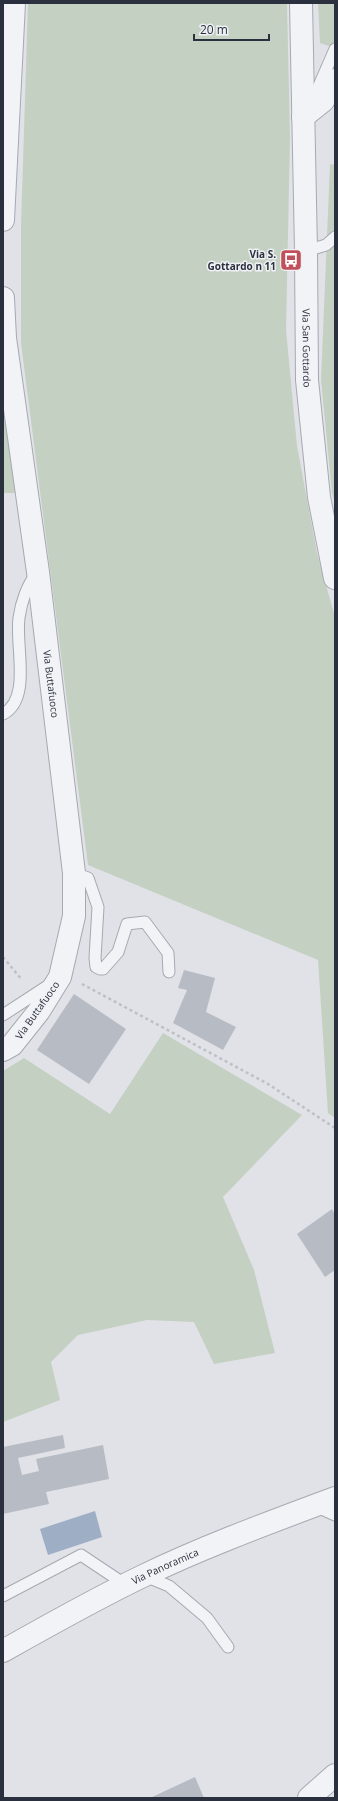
<svg xmlns="http://www.w3.org/2000/svg" width="338" height="1801" font-family="'Open Sans',sans-serif">
<rect width="100%" height="100%" fill="#e0e2e7"/>
<g fill="#c4d0c2">
<polygon points="28,3 287,3 290,138 286,330 297,446 317,553 335,617 335,1118 328,1113 318,960 88,865 21,343 21,226"/>
<polygon points="318,3 335,3 335,48 320,43"/>
<polygon points="330,164 335,165 335,503 332,493 321,380"/>
<polygon points="3,391 15,493 3,493"/>
<polygon points="163,1033 302,1115 223,1197 254,1270 275,1353 214,1364 194,1322 147,1320 78,1335 51,1362 60,1400 3,1422 3,1071 24,1058 110,1114"/>
</g>
<polygon fill="#9eaec4" points="95,1511 102,1537 48,1555 40,1529"/>
<g fill="#b7bbc3">
<polygon points="184,970 215,978 206,1012 236,1027 223,1050 173,1023 187,990 178,988"/>
<polygon points="74,994 126,1029 89,1084 37,1050"/>
<polygon points="332,1209 335,1215 335,1270 325,1277 297,1234"/>
<polygon points="63,1435 65,1448 18,1458 22,1475 39,1471 36,1459 103,1445 109,1479 46,1492 49,1504 3,1514 3,1447"/>
<polygon points="195,1777 204,1798 150,1798"/>
</g>
<g fill="none" stroke-linecap="round" stroke-linejoin="round">
<g stroke="#a6a9b1" stroke-width="13">
<g id="service">
<polyline points="304,102 318,88 335,49"/>
<polyline points="306,251 326,245 335,237"/>
<path d="M3,714C32,699 15,645 19,618C21,603 27,585 37,573"/>
<polyline points="74,873 88,878 98,907 95,958 96,967 100,969 103,969 118,952 127,924 145,922 168,953 169,972"/>
<polyline points="3,1015 49,985"/>
<polyline points="315,1506 335,1515"/>
<polyline points="145,1576 169,1586 207,1618 228,1647"/>
<polyline points="3,1596 81,1555 126,1585"/>
</g>
</g>
<g stroke="#a6a9b1" stroke-width="24">
<g id="minor">
<polyline points="303,117 323,101 335,80"/>
<polyline points="3,220 14,3"/>
<path id="s1" d="M3,298L5,338L38,572L74,873V916L60,977L39,1011L12,1045L3,1050"/>
<polyline points="309,1798 335,1775"/>
</g>
</g>
<g stroke="#a6a9b1" stroke-width="24">
<g id="tertiary">
<path id="s2" d="M301,3L306,251L307,380L319,497L335,578"/>
<path id="s3" d="M3,1651C49,1625 95,1599 143,1576C205,1546 271,1522 335,1498"/>
</g>
</g>
<g stroke="#bec0c6" stroke-width="2.5" stroke-dasharray="3 3" stroke-linecap="butt">
<polyline points="3,957 22,980"/>
<polyline points="82,984 268,1084 335,1128"/>
</g>
<use href="#service" stroke="#f2f3f6" stroke-width="11"/>
<use href="#minor" stroke="#f2f3f6" stroke-width="22"/>
<use href="#tertiary" stroke="#f2f3f6" stroke-width="22"/>
</g>
<defs>
<g id="bus-square" transform="scale(1.15)"><rect x="-9" y="-9" width="18" height="18" rx="4" fill="#c0515b" stroke="#eff1f5"/><path d="M-5-6H5V4H4V6H2V4H-2V6H-4V4H-5ZM-3.5-4V0h7V-4ZM-3.5 1.2v1.5H-2V1.2ZM2 1.2v1.5H3.5V1.2Z" fill="#fff"/></g>
</defs>
<g fill-rule="evenodd">
<use href="#bus-square" x="291" y="260"/>
</g>
<g text-anchor="middle" stroke-width="3" stroke-linejoin="round" paint-order="stroke">
<g font-size="10" font-weight="bold" fill="#2a303d" stroke="#eff1f5" text-anchor="end">
<text x="276" y="258">Via S.<tspan x="276" dy="12">Gottardo n 11</tspan></text>
</g>
<g font-size="10" fill="#2a303d" stroke="#eff1f5">
<text dy="4" stroke="none"><textPath href="#s2" startOffset="345">Via San Gottardo</textPath></text>
<text dy="4" stroke="none"><textPath href="#s1" startOffset="389">Via Buttafuoco</textPath></text>
<text transform="translate(37 1010) rotate(-55)" y="4">Via Buttafuoco</text>
<text dy="4" stroke="none"><textPath href="#s3" startOffset="183">Via Panoramica</textPath></text>
</g>
</g>
<rect width="338" height="1801" fill="none" stroke="#2a303d" stroke-width="8"/>
<path d="M194 34v6h75v-6" fill="none" stroke="#2a303d" stroke-width="2"/>
<text x="200" y="34" font-size="12" fill="#2a303d" stroke="#eff1f5" stroke-width="3" paint-order="stroke">20 m</text>
</svg>
